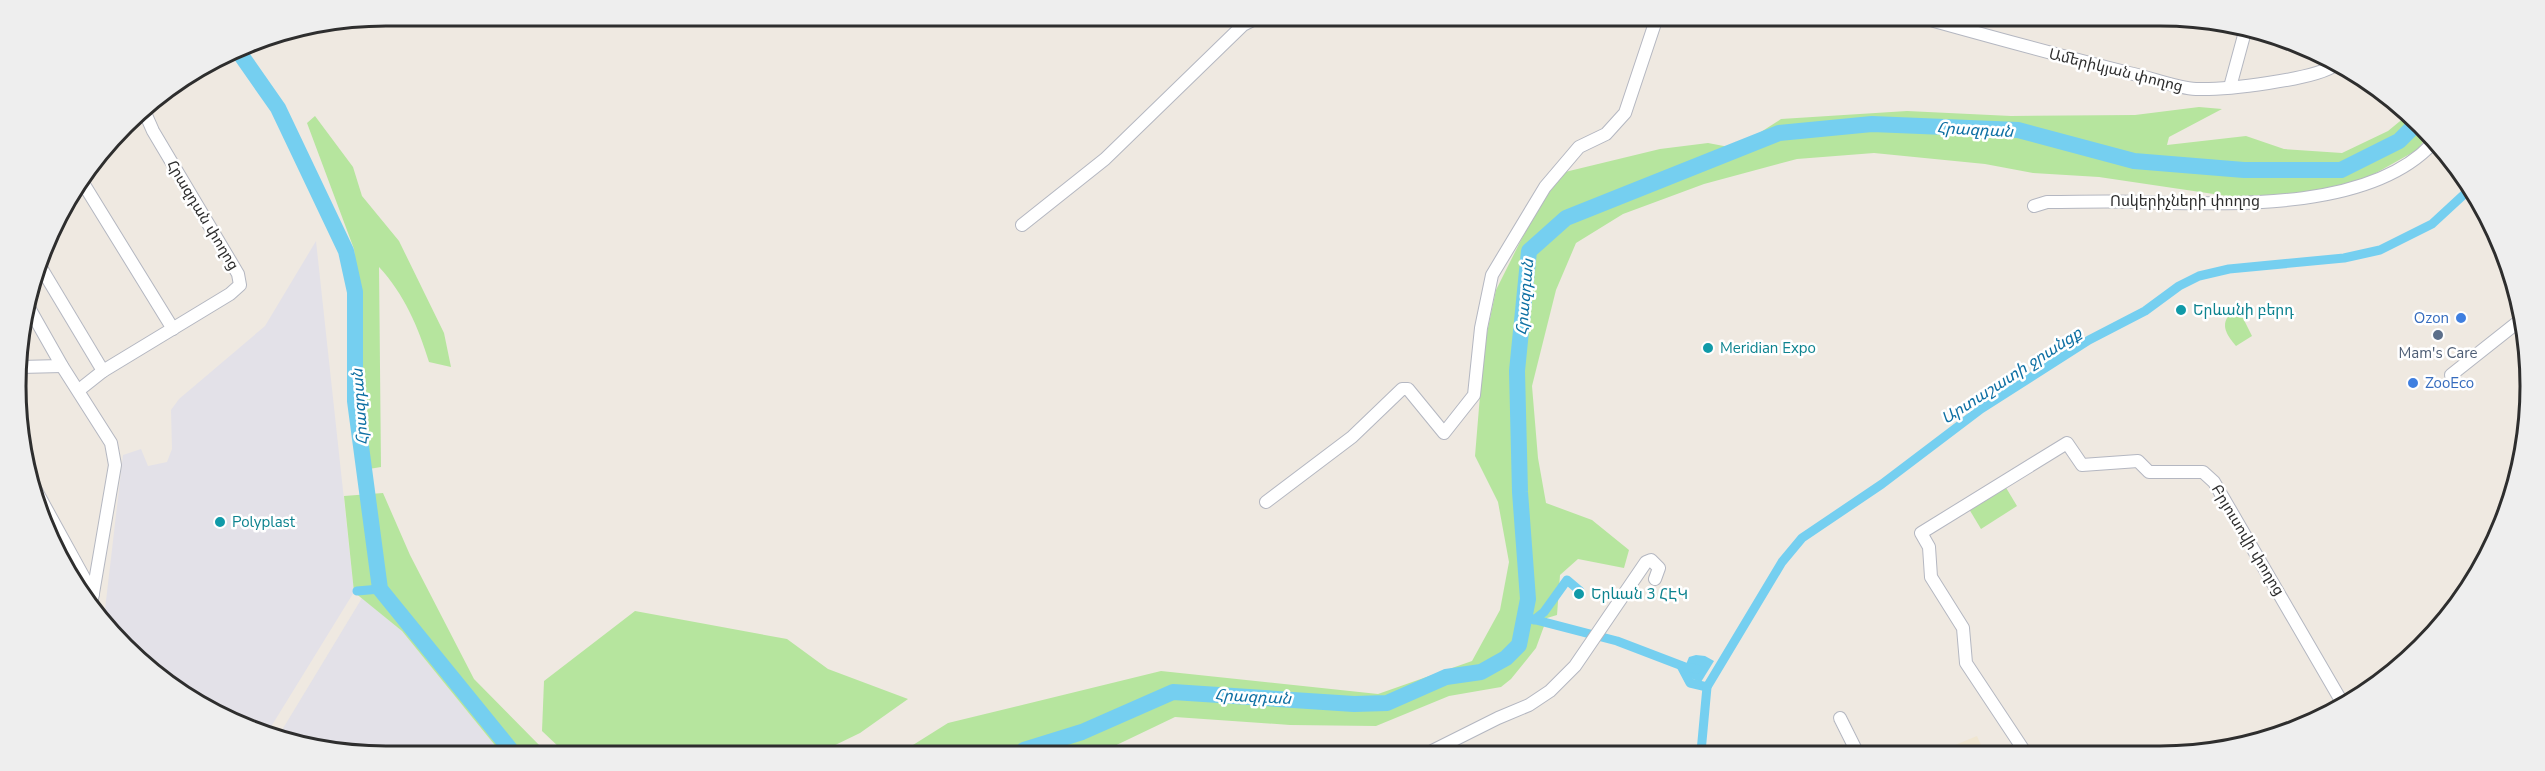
<svg xmlns="http://www.w3.org/2000/svg" width="2545" height="771" font-family="'Nunito Sans','Noto Sans Armenian',sans-serif">
<rect width="100%" height="100%" fill="#efe9e1"/>
<g fill="#e3e1e8">
<polygon points="316,241 354,592 269,730 180,694 104,618 123,455 141,449 148,466 167,462 172,449 171,410 179,399 265,326"/>
<polygon points="362,598 402,631 498,749 313,749 279,735"/>
</g>
<polygon fill="#f0e6d1" points="1977,736 1984,752 1938,752"/>
<g fill="#b6e59e">
<polygon points="2199,107 2222,109 2169,137 2167,145 2246,136 2284,149 2342,153 2388,131 2405,117 2426,138 2417,150 2367,178 2333,190 2254,200 2099,177 2033,173 1985,164 1874,153 1797,159 1704,184 1623,214 1576,243 1556,290 1532,386 1538,458 1546,503 1592,520 1629,550 1624,568 1578,559 1560,575 1557,615 1547,618 1536,648 1511,679 1501,687 1449,696 1376,726 1290,725 1175,717 1104,751 905,750 948,723 1161,671 1378,694 1472,661 1500,610 1509,562 1498,502 1475,456 1484,347 1496,290 1537,208 1565,172 1660,149 1708,143 1729,147 1753,137 1781,119 1907,111 2011,116 2135,115"/>
<path d="M315,116L353,167L362,196L399,241L444,333L451,367L429,362C418,326 404,294 379,267L381,467L369,469L354,249L307,123Z"/>
<path d="M2238,308L2252,336L2236,346C2223,331 2219,320 2238,308Z"/>
<polygon points="2005,486 2017,506 1981,529 1969,509"/>
<polygon points="383,493 410,555 474,679 543,749 498,749 402,631 354,592 344,496"/>
<polygon points="635,611 787,639 828,669 908,699 860,733 825,750 561,749 542,731 544,681"/>
</g>
<polygon fill="#75cff0" points="1696,655 1705,656 1714,661 1701,682 1690,678 1685,667 1689,657"/>
<g fill="none" stroke-linecap="round" stroke-linejoin="round">
<g stroke="#75cff0" stroke-width="9">
<polyline points="357,591 380,589"/>
<polyline points="1525,617 1617,641 1685,667 1697,669"/>
<polyline points="1534,620 1544,612 1567,580 1580,591"/>
<polyline points="1681,666 1690,683 1707,687"/>
<polyline points="1701,752 1707,687 1782,562 1802,538 1882,484 1981,409 2089,340 2145,311 2179,286 2199,276 2229,269 2344,258 2380,250 2432,224 2471,188"/>
</g>
<g stroke="#75cff0" stroke-width="16">
<polyline points="236,48 278,108 346,251 355,292 355,401 380,589 510,749"/>
<polyline points="1024,750 1082,732 1173,692 1354,704 1387,703 1446,677 1481,672 1506,658 1519,645 1528,599 1520,492 1517,371 1529,251 1566,218 1779,133 1872,124 2018,130 2134,161 2244,170 2341,170 2399,141 2414,126"/>
</g>
<g stroke="#b4b7c1" stroke-width="14">
<g id="minor">
<path d="M1934,21C1999,39 2064,57 2129,73C2149,77 2176,88 2196,89C2224,90 2314,80 2335,65"/>
<polyline points="2230,87 2246,28"/>
<polyline points="83,183 173,329"/>
<path d="M2034,206L2047,202C2078,202 2109,201 2139,202C2225,204 2368,212 2432,144"/>
<polyline points="1022,225 1105,159 1243,25 1257,18"/>
<polyline points="40,266 103,371"/>
<polyline points="28,306 62,366 111,443 115,465 91,605"/>
<polyline points="20,367 62,366"/>
<polyline points="2451,375 2523,318"/>
<polyline points="79,390 103,371 230,294 240,285 238,274 153,131 142,106"/>
<polyline points="27,474 93,594"/>
<polyline points="1266,502 1352,437 1402,389 1408,389 1444,433 1474,395 1481,328 1492,275 1545,187 1579,147 1606,134 1625,113 1656,20"/>
<polyline points="1840,718 1857,752"/>
<polyline points="1432,751 1498,718 1529,705 1550,691 1575,666 1646,562 1651,560 1659,568 1655,579"/>
<polyline points="2025,752 1966,663 1963,628 1931,577 1929,547 1921,533 2067,443 2082,465 2138,461 2149,472 2203,472 2214,482 2343,704"/>
</g>
</g>
<use href="#minor" stroke="#fff" stroke-width="12"/>
</g>
<g fill="#0f9aa8" stroke="#fff" stroke-width="2">
<circle cx="2181" cy="310" r="6"/>
<circle cx="1708" cy="348" r="6"/>
<circle cx="220" cy="522" r="6"/>
<circle cx="1579" cy="594" r="6"/>
</g>
<g fill="#3f7fe0" stroke="#fff" stroke-width="2">
<circle cx="2461" cy="318" r="6"/>
<circle cx="2413" cy="383" r="6"/>
</g>
<circle fill="#5c6f8a" stroke="#fff" stroke-width="2" cx="2438" cy="335" r="6"/>
<g text-anchor="middle" stroke-width="5" stroke-linejoin="round" paint-order="stroke">
<g font-size="15" fill="#2e2e2e" stroke="#fff">
<text transform="translate(2116 70) rotate(14)" y="5">Ամերիկյան փողոց</text>
<text x="2185" y="206">Ոսկերիչների փողոց</text>
<text transform="translate(203 215) rotate(59)" y="5">Հրազդան փողոց</text>
<text transform="translate(2248 540) rotate(59)" y="5">Բրյուսովի փողոց</text>
</g>
<g font-size="15" fill="#0d838f" stroke="#fff" text-anchor="start">
<text x="2193" y="315">Երևանի բերդ</text>
<text x="1720" y="353">Meridian Expo</text>
<text x="232" y="527">Polyplast</text>
<text x="1591" y="599">Երևան 3 ՀԷԿ</text>
</g>
<g font-size="15" fill="#366cbe" stroke="#fff" text-anchor="end">
<text x="2449" y="323">Ozon</text>
<text x="2425" y="388" text-anchor="start">ZooEco</text>
</g>
<g font-size="15" fill="#4e5e75" stroke="#fff">
<text x="2438" y="358">Mam's Care</text>
</g>
<g font-size="16" font-style="italic" fill="#0d6fa3" stroke="#fff">
<text transform="translate(1975 129) rotate(3)" y="6">Հրազդան</text>
<text transform="translate(1524 297) rotate(-85)" y="6">Հրազդան</text>
<text transform="translate(2011 375) rotate(-33)" y="6">Արտաշատի ջրանցք</text>
<text transform="translate(359 407) rotate(-94)" y="6">Հրազդան</text>
<text transform="translate(1253 696) rotate(3)" y="6">Հրազդան</text>
</g>
</g>
<path d="M0 0H2545V771H0ZM386 26H2160A360 360 0 0 1 2520 386V386A360 360 0 0 1 2160 746H386A360 360 0 0 1 26 386V386A360 360 0 0 1 386 26Z" fill="#eee" fill-rule="evenodd"/>
<path fill="none" stroke="#2e2e2e" stroke-width="3" d="M386 26H2160A360 360 0 0 1 2520 386V386A360 360 0 0 1 2160 746H386A360 360 0 0 1 26 386V386A360 360 0 0 1 386 26Z"/>
</svg>
